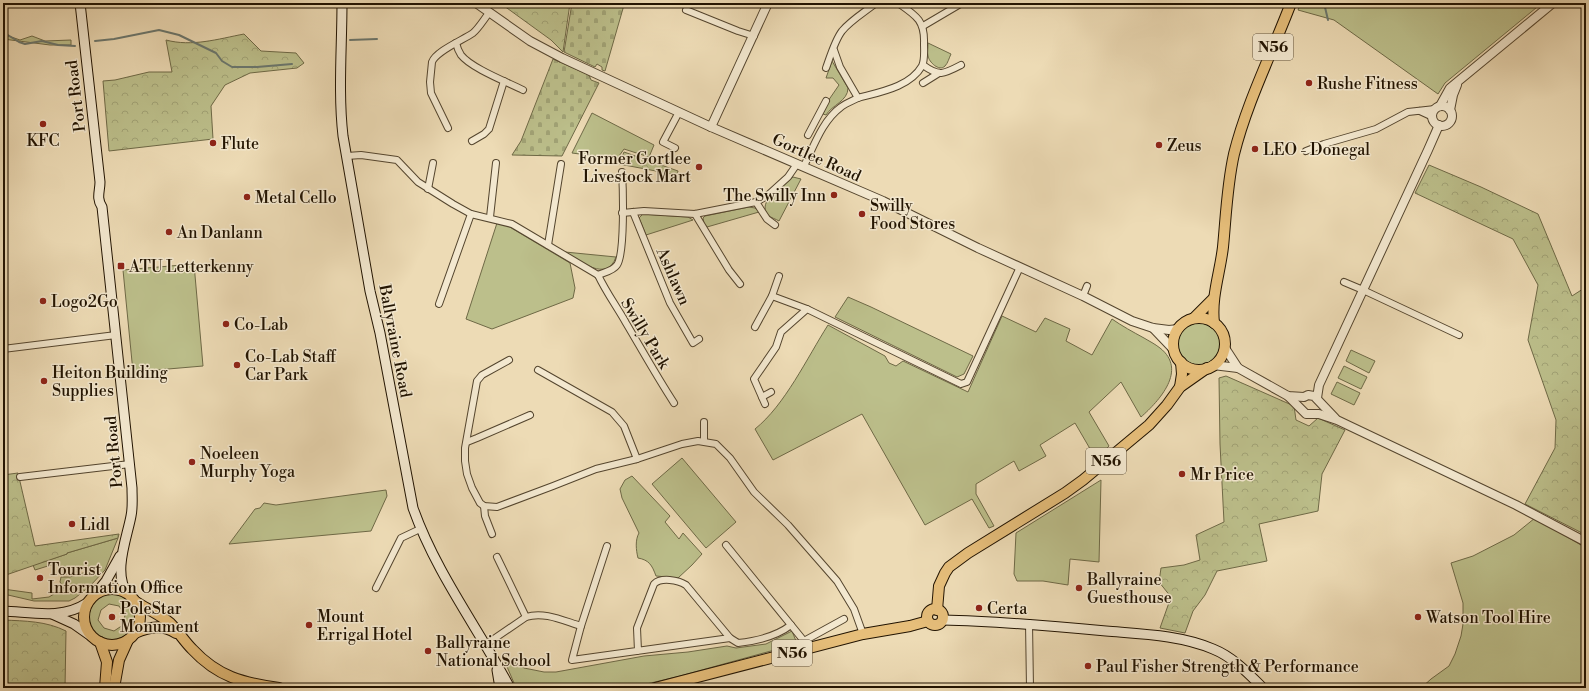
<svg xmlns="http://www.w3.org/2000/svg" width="1589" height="691" font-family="'Libre Bodoni',serif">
<defs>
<pattern id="forest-crowns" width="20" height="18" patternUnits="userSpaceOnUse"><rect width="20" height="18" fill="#bcbf8b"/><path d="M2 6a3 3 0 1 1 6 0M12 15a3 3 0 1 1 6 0" fill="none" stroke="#a1a376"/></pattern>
<pattern id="cemetery-stones" width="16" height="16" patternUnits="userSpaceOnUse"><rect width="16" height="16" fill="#bcbf8b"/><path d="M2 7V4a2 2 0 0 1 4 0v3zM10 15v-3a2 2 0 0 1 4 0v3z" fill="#a1a376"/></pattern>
</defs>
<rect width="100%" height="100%" fill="#eddbb5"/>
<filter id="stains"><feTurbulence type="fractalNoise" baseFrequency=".005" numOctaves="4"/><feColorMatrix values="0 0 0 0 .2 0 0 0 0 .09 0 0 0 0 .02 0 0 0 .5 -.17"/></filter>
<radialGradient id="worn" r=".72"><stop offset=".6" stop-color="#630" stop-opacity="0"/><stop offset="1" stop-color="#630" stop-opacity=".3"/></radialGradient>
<g fill="#bcbf8b" stroke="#6e6946" fill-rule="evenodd">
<polygon points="1301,3 1542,3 1445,83 1438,94 1334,20 1298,10"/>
<polygon points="3,34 20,40 32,36 45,41 71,40 71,45 50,45 3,39"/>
<path d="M928,43L951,54C949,58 948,63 945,66C939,72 929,62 928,56C927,52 928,48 928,43Z"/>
<path d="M832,61L848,88C848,101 832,105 826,115L823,114L828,101L839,85L833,78H826Z"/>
<polygon points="592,113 654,145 649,157 624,149 617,159 572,153"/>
<path d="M793,177L801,179L779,221C776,219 771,218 768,215C756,201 784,185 793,177Z"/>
<polygon points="749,207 755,208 759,212 707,227 704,223 703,218 705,216"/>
<polygon points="643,214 688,217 693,220 646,235 639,218"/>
<polygon points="497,223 508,226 570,263 575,288 573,298 492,329 466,319"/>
<path d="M565,252L616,257C607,283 580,261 565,252Z"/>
<polygon points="194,264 203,366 133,372 123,270"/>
<polygon points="848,297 871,307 973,356 964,374 957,377 835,317"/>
<path d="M1002,316L1036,332L1045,318L1070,329L1066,341L1092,355L1112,319C1122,326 1133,332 1144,338C1149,341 1155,344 1160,348C1188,370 1159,401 1141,417L1121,382L1089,412L1109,446L1096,459L1075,423L1040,445L1046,456L1019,471L1014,461L976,484V494L994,526L989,528L972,499L925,525L862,414L773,460L755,429C785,405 807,358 828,325L885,356L889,363L896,366L903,361L968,392Z"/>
<circle cx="1199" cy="344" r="21"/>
<polygon points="1351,350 1375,361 1369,373 1346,361"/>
<polygon points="1344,366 1367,377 1361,389 1338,378"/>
<polygon points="1337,382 1360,393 1354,405 1331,394"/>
<polygon points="682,458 736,522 706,548 652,484"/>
<path d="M632,476L670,516L665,522L679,539L683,533L702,554L692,565L678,578L656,576C652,565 649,560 638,558C636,550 635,540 639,533L622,498L620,489L625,480Z"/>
<polygon points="1101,480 1099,562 1070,559 1068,585 1043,581 1017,581 1014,574 1016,533"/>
<polygon points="386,490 387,496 371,531 229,544 255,509 260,508 264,503 276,505"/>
<polygon points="1535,518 1586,548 1586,688 1421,688 1431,679 1449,666 1455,654 1461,636 1463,624 1463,603 1451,563 1473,556 1514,535"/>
<path d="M118,538L105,570L90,586L75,598L69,601H34L8,595L3,596V589L32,593V599L49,597L64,588L60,582L61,577H70L83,573L88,574L90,572V569L86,567C77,573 72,573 61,575L58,572L61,568L56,564L53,566L51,565L35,570L33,565L67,554V553Z"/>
<path d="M108,594C138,592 145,633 117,639C87,646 77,603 108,594ZM109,604L119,606L125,615L123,625L114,631L104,628L98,620L101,610Z"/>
<polygon points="792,631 796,641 789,646 680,676 630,688 520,688 514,683 505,662 517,663 524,668 544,672 556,672 644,656 688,652 727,646 736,648 766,644"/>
</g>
<g fill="url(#forest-crowns)" stroke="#6e6946">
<polygon points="500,3 570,3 563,52 551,40"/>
<path d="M244,34L261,51L296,53L304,63L297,68L250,73L225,85L211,106L213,139L109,151L103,81L115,80L149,72H172L166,40C192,47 218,39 244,34Z"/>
<polygon points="624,152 678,171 677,175 619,164"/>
<polygon points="1429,165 1481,187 1538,214 1572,296 1586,287 1586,535 1525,504 1555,448 1556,420 1528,340 1538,285 1513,239 1415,193"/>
<polygon points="1226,376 1294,406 1296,420 1309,426 1318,418 1345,430 1322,474 1318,511 1259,524 1267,561 1217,571 1205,595 1193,611 1185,633 1160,628 1171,597 1159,582 1161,568 1184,565 1200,560 1196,535 1224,522 1220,444 1219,378"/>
<polygon points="18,473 35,546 119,534 118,538 67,553 67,554 3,576 3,475"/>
<path d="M3,620C25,621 46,621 66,631L65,688H3Z"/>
</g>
<g fill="url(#cemetery-stones)" stroke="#6e6946">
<polygon points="572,3 614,3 624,5 605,71 602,70 602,67 597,64 595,67 564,52"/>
<polygon points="553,59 589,75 591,80 599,83 562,156 512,155 521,141"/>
</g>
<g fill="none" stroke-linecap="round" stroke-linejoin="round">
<g stroke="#6b776e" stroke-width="2">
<polyline points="1324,3 1328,20"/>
<polyline points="3,32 19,42 25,44 42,41 58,45 75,46"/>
<polyline points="350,40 377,39"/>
<polyline points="95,41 114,39 159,30 179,35 216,53 222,61 232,67 257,67 292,64"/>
</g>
<g stroke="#54452e" stroke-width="8">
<g id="minor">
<polyline points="686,10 738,31 754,36"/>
<polyline points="923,26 962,3"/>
<path d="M456,43C457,47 459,52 461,55C471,68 507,82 523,90"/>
<path d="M834,50L840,67L858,98C880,92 910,87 922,66C925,60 924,50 924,44C925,21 917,16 898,3"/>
<path d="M923,65C939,77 944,74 961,65"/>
<path d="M826,68C830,57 835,40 842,31C851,20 865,12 876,3"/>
<polyline points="923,83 939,73"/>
<polyline points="1420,111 1433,117"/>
<path d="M448,128L431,93L430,82L432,62C436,51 463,40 473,33C479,28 484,19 489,13"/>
<polyline points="808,135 826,101"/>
<polyline points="472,141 484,134 489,129 504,81"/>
<polyline points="675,148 663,142 679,112"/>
<polyline points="1306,151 1324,144 1376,129 1408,112 1435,109"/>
<polyline points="347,156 361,155 397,160 418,182 453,204 471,214 512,224 598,275"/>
<path d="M804,166C814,146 822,121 841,107C846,103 852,101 858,98"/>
<polyline points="428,189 433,163"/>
<polyline points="756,202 767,219 775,225"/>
<polyline points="633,212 670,303 693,343 699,339"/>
<polyline points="622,213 644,211 695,214 756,202 767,196 788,177 797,164"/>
<polyline points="695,214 729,270 740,284"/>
<polyline points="490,217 496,163"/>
<polyline points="548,245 561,164"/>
<path d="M598,275C606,292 617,307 626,323C642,350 657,377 674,403"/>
<path d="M598,275C605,272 613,271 617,265C625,254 623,188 622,172"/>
<polyline points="1344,282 1363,290 1459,335"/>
<polyline points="772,296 807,309"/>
<polyline points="1083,296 1087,286"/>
<polyline points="439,304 471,214"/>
<polyline points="755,327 772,296 779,276"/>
<polyline points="3,349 116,335"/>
<polyline points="509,360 482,375 477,381 465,448 465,461 467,474 472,488 480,503 484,506 497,507 553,486 596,469 637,459 682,444 698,441 716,444 730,458 754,492 788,525 837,581 854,609 863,634"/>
<polyline points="538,370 612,412 624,426 637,459"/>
<polyline points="762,397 771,392"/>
<polyline points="765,404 754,379 776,347 781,332 807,309 961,384 967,382 1020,267"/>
<polyline points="704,422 704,441"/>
<polyline points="467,442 477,438 530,415"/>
<polyline points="20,477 130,464"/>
<polyline points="484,506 485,516 492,534"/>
<polyline points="726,545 804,641"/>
<path d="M607,546L581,626L572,660L730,638L686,585C678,580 661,577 654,584L637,628L638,651"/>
<polyline points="497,557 526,617"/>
<polyline points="376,588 401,538 420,529"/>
<polyline points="1029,623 1030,688"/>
<path d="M730,638L738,643C756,641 777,636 791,625"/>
<polyline points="805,643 804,641 844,619"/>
<path d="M485,645L526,617C544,611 564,621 581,626"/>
</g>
</g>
<g stroke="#54452e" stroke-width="10">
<g id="tertiary">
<polyline points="476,3 530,41 562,58 711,127 883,201 978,248 1083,296 1132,321 1153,328 1169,330 1178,329"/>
<polyline points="1440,106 1450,88 1553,3"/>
<circle cx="1442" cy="116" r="10"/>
<polyline points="1450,110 1453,95 1457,85"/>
<polyline points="711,127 768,3"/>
<polyline points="1153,328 1174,350"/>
<polyline points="1225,348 1238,368 1288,396 1304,397 1308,395 1314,396 1335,418"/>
<polyline points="1213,365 1238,368"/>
<polyline points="1288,396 1306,414 1319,414 1337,420 1516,505 1586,542"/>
<polyline points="1317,398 1319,385 1428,150 1439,125"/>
</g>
</g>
<g stroke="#211301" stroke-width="11">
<g id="secondary">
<path d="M80,3L100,182C100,191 96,198 102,207L132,488C132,497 133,507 131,516C127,538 112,574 128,594"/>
<path d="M342,3C342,47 338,92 343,136L370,291L380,333L413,508C436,573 478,628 510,688"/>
<polyline points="97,592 106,581 120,556"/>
<path d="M3,611C31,612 62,620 87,603"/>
<polyline points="52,614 74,624 91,636"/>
<path d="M943,620C997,621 1052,626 1106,631C1141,634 1180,635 1213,649C1233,657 1248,673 1263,688"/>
<polyline points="497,670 500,688"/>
</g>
</g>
<g stroke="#211301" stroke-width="12">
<g id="primary">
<polyline points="1194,318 1213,299"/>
<circle cx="1199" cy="344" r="26"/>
<path d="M1214,323C1211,297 1220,273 1223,247C1226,216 1227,185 1234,154C1247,102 1272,53 1291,3"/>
<polyline points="1180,387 1182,374 1181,362"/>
<circle cx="112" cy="617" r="28"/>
<path d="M136,602C147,609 161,615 170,623C178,631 184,641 192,649C218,677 243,683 279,688"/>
<circle cx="935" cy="617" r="8"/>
<polyline points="937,610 939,586 945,573 949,567 968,553 1065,493 1083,480 1149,425 1167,405 1180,387 1207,368"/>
<path d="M135,633C150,627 162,624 176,633"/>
<polyline points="100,642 107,662 105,688"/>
<polyline points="114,688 119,660 128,640"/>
<polyline points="655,688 863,634 910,626 928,621"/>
</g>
</g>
<use href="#minor" stroke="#f3e8cf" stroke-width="6"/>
<use href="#tertiary" stroke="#f3e8cf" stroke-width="8"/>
<use href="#secondary" stroke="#f3e8cf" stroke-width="9"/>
<use href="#primary" stroke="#e6be7a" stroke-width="10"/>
</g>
<g fill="#8f2418" stroke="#f3e8cf" stroke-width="1.5">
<circle cx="1309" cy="83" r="4"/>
<circle cx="43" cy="124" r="4"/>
<circle cx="213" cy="143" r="4"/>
<circle cx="1159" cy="145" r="4"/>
<circle cx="1255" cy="149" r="4"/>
<circle cx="699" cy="167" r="4"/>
<circle cx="834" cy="195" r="4"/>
<circle cx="247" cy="197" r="4"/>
<circle cx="862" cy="214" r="4"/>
<circle cx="169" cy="232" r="4"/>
<rect x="117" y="262" width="8" height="8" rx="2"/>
<circle cx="43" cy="301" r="4"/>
<circle cx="226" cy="324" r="4"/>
<circle cx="237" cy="365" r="4"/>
<circle cx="44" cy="381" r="4"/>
<circle cx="192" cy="462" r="4"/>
<circle cx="1182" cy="474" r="4"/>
<circle cx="72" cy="524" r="4"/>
<circle cx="40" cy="578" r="4"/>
<circle cx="1079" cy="588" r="4"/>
<circle cx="979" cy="608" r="4"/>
<circle cx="112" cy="617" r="4"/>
<circle cx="1418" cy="617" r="4"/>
<circle cx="309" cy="625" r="4"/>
<circle cx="428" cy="651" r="4"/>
<circle cx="1088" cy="666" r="4"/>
</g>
<g text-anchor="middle" stroke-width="3" stroke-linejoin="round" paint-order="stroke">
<g fill="#f3e8cf" stroke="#60533f" stroke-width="1">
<rect x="1253" y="34" width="40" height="26" rx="3"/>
<rect x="1086" y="448" width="40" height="26" rx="3"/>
<rect x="772" y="640" width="40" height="26" rx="3"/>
</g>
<g font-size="15" font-weight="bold" fill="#211301">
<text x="1273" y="52">N56</text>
<text x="1106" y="466">N56</text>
<text x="792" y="658">N56</text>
</g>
<g font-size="16" fill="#211301" stroke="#f3e8cf" text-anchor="start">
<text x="1317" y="89">Rushe Fitness</text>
<text x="43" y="146" text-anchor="middle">KFC</text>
<text x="221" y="149">Flute</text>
<text x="1167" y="151">Zeus</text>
<text x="1263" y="155">LEO - Donegal</text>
<text x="691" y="164" text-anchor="end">Former Gortlee<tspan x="691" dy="18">Livestock Mart</tspan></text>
<text x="826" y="201" text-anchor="end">The Swilly Inn</text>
<text x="255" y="203">Metal Cello</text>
<text x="870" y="211">Swilly<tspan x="870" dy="18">Food Stores</tspan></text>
<text x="177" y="238">An Danlann</text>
<text x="129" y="272">ATU Letterkenny</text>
<text x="51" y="307">Logo2Go</text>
<text x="234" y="330">Co-Lab</text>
<text x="245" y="362">Co-Lab Staff<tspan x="245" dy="18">Car Park</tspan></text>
<text x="52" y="378">Heiton Building<tspan x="52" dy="18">Supplies</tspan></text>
<text x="200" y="459">Noeleen<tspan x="200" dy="18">Murphy Yoga</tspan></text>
<text x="1190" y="480">Mr Price</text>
<text x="80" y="530">Lidl</text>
<text x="48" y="575">Tourist<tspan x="48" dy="18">Information Office</tspan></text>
<text x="1087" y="585">Ballyraine<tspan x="1087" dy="18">Guesthouse</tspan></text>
<text x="120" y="614">PoleStar<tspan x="120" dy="18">Monument</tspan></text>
<text x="987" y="614">Certa</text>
<text x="317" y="622">Mount<tspan x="317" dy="18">Errigal Hotel</tspan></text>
<text x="1426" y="623">Watson Tool Hire</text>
<text x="436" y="648">Ballyraine<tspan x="436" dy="18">National School</tspan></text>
<text x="1096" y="672">Paul Fisher Strength &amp; Performance</text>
</g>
<g font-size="16" fill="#211301" stroke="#f3e8cf">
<text transform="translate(75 96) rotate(-97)" y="6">Port Road</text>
<text transform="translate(817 157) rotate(24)" y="6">Gortlee Road</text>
<text transform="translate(674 276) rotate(66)" y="6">Ashlawn</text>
<text transform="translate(646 333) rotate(59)" y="6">Swilly Park</text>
<text transform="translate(396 341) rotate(79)" y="6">Ballyraine Road</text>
<text transform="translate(113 452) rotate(-95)" y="6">Port Road</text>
</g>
</g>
<rect width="1589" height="691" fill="none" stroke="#eddbb5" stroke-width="16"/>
<rect x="4" y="4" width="1581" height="683" fill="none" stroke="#211301" stroke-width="2"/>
<rect x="8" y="8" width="1573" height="675" fill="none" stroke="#211301"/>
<rect width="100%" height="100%" filter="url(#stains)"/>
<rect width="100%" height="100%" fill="url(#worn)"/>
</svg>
